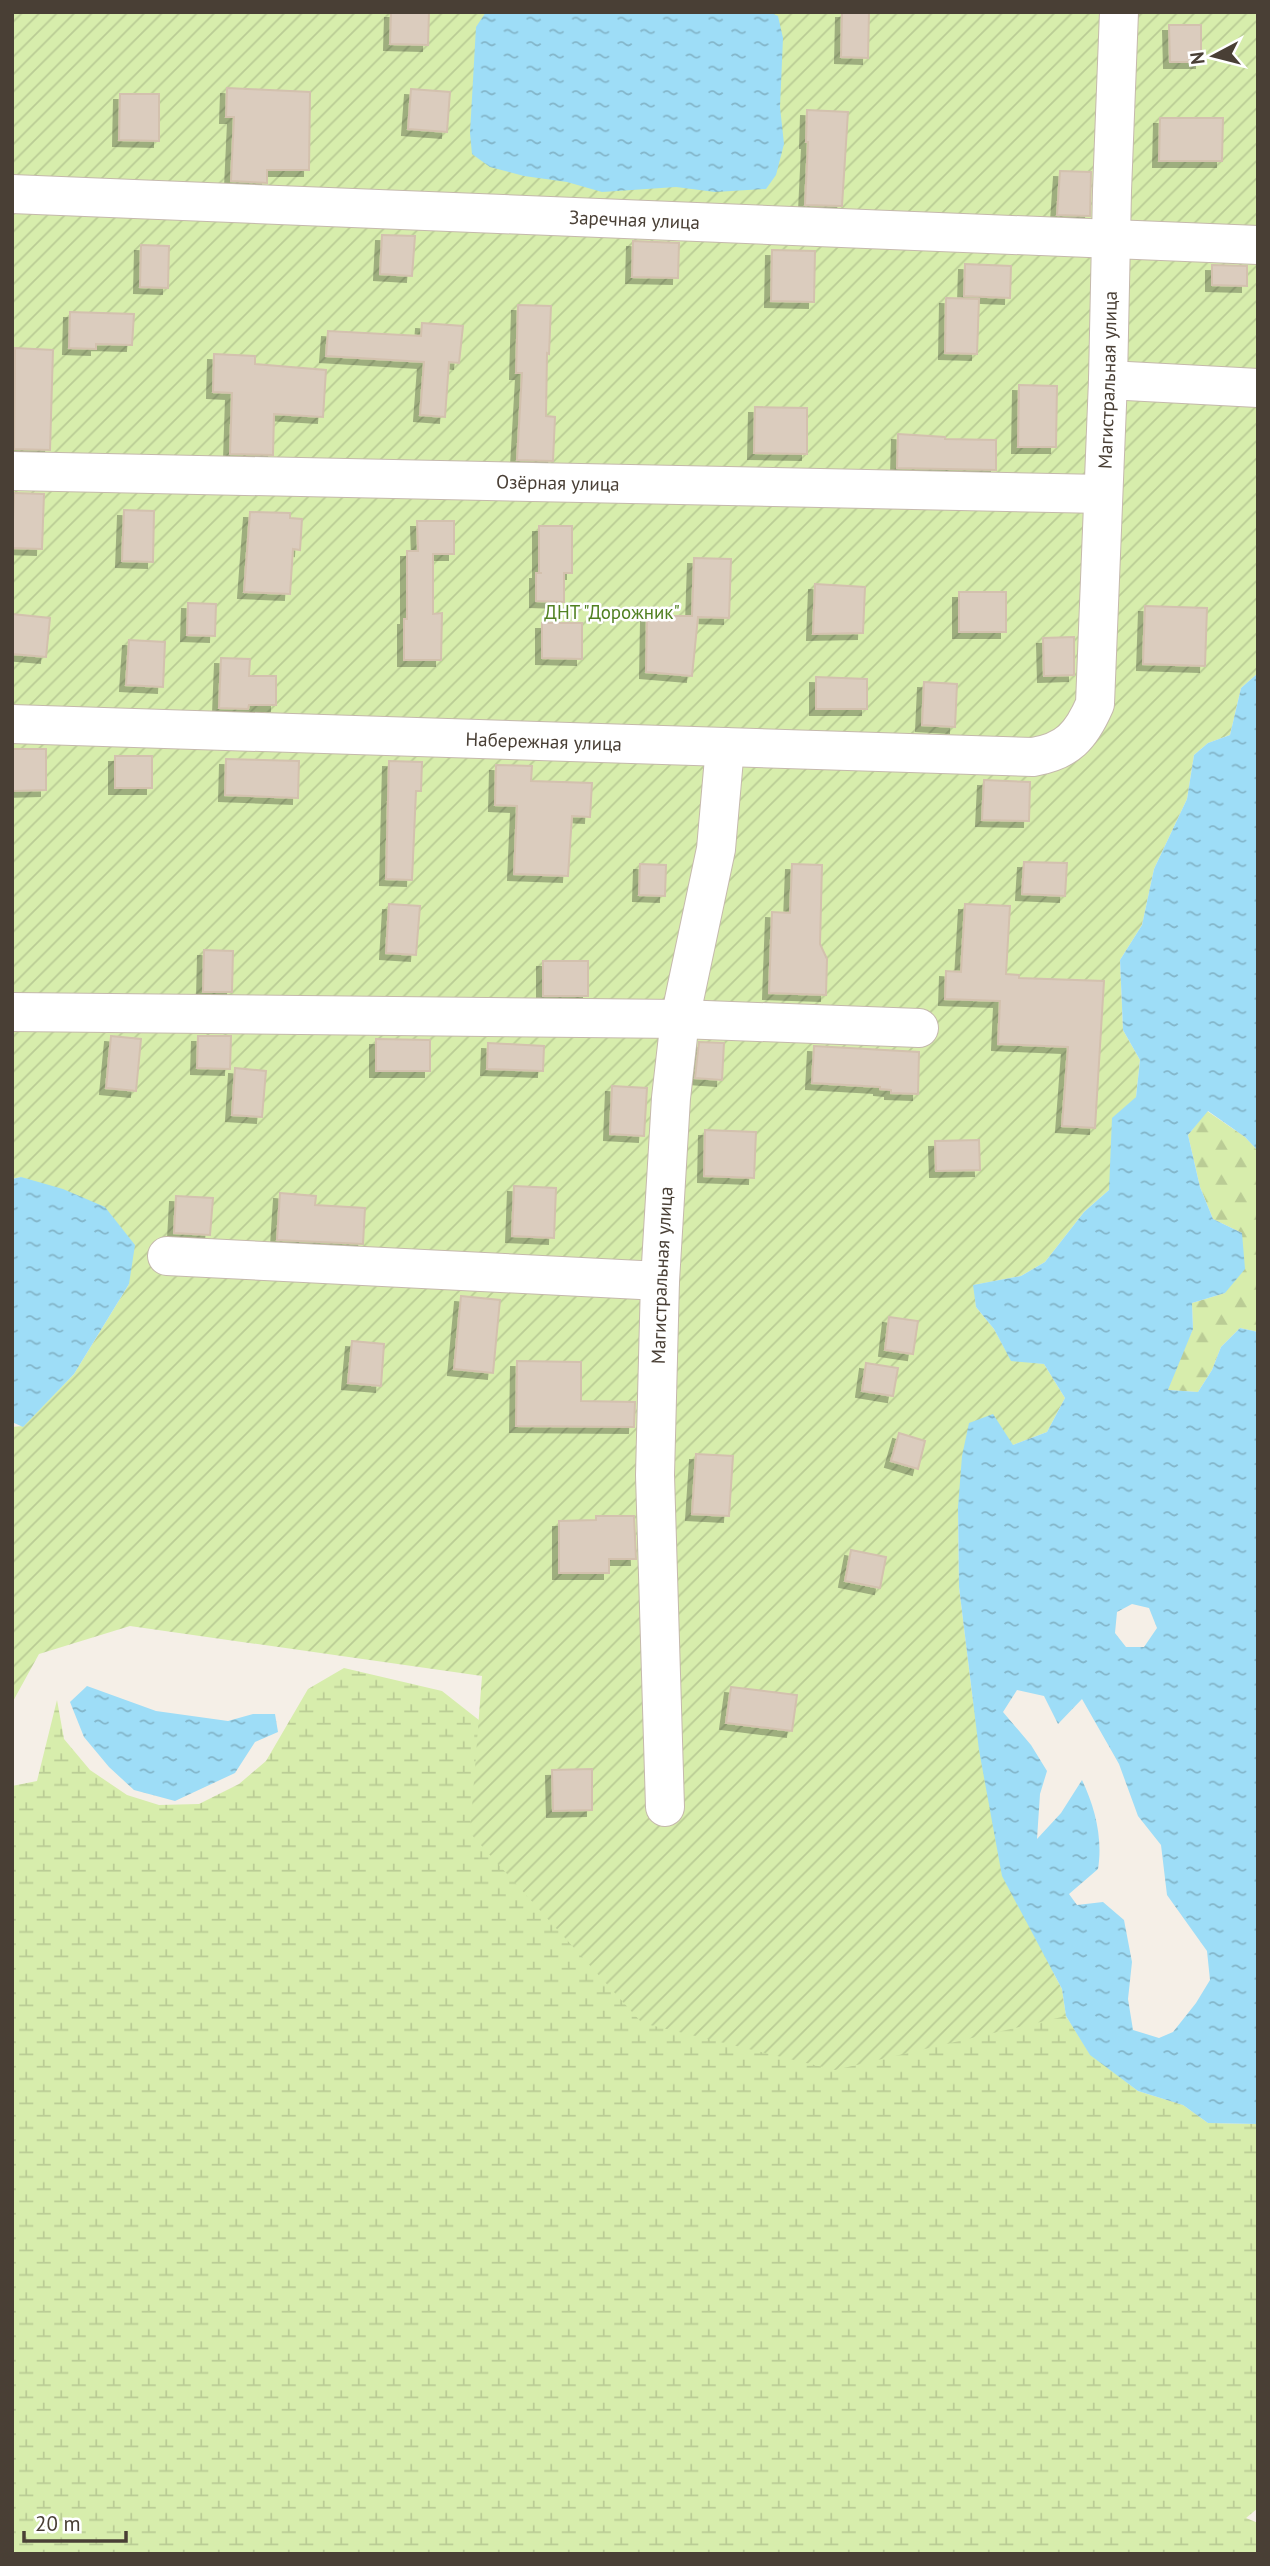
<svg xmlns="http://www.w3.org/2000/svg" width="1270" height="2566" font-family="'PT Sans',sans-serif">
<defs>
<pattern id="forest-firs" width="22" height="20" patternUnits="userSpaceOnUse" patternTransform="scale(1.75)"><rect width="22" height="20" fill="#d7edac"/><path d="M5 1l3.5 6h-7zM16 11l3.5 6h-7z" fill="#bacc95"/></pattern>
<pattern id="wetland-marsh" width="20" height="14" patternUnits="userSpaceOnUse" patternTransform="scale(1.75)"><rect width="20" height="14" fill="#d7edac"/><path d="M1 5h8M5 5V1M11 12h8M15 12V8" fill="none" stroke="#bacc95"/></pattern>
<pattern id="garden-furrows" width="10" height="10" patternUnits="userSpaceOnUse" patternTransform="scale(1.75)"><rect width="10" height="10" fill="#d7edac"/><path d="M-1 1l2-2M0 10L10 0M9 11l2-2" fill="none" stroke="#bacc95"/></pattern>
<pattern id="water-ripples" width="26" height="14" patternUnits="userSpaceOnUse" patternTransform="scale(1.75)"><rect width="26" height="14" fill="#9eddf7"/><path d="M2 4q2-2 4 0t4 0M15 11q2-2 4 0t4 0" fill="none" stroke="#83b5c9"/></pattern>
<filter id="shadow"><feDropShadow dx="-6" dy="6" stdDeviation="0" flood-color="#0004"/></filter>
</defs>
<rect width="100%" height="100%" fill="#f5efe7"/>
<polygon fill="url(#forest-firs)" points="1207,1111 1245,1137 1258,1151 1258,1332 1240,1328 1221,1347 1212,1370 1198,1392 1168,1390 1178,1361 1193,1329 1192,1303 1225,1293 1242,1233 1213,1219 1200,1187 1188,1135"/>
<polygon fill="url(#wetland-marsh)" points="344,1668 442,1691 484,1724 972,1698 1066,2016 1090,2054 1138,2091 1183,2105 1208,2123 1258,2124 1258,2508 1246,2518 1258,2523 1258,2554 12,2554 12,1786 37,1781 57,1700 64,1739 90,1770 127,1795 159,1805 199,1804 239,1784 266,1761 308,1689"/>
<polygon fill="url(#garden-furrows)" points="12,12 1258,12 1258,673 1241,688 1230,735 1208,743 1194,755 1187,799 1154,869 1142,925 1120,960 1123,1030 1140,1060 1136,1097 1109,1190 1084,1212 1045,1262 1021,1276 974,1285 976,1307 994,1329 1011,1360 1044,1364 1065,1398 1047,1432 1013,1445 958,1507 959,1587 979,1750 1002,1876 1062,1989 1066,2016 835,2070 642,2023 470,1833 482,1676 130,1626 39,1654 12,1703 12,1427 23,1426 74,1374 129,1284 21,1177 12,1179"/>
<g fill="url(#water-ripples)" fill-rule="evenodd">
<polygon points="486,12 769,12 778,16 783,38 780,107 784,144 776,175 766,189 715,192 676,187 602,192 567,182 524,176 490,167 472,154 470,133 476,27"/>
<path d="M1258,673V1151L1245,1137L1208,1111L1188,1135L1200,1187L1213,1219L1242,1233L1245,1269L1225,1293L1192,1303L1193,1329L1168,1390L1198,1392L1212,1370L1221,1347L1240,1328L1258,1332V2124L1208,2123L1183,2105L1138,2091L1090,2055L1066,2016L1062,1989L1002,1876L979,1750L959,1587L958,1507L962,1456L969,1423L993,1414L1013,1445L1047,1432L1065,1398L1044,1364L1011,1361L994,1329L976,1307L973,1285L1021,1276L1045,1262L1084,1212L1109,1190L1112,1118L1136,1097L1140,1060L1123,1030L1120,960L1142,925L1154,869L1187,799L1194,755L1208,743L1230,735L1241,688ZM1132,1604L1149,1608L1157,1628L1144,1647H1126L1115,1633L1117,1612ZM1017,1690L1044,1696L1058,1724L1082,1699L1119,1764L1138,1816L1161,1845L1167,1895L1207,1951L1210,1980L1196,2003L1173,2032L1159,2038L1133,2030L1128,1999L1132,1962L1124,1920L1103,1902L1077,1905L1069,1894L1098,1869C1103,1839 1095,1807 1082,1780L1061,1813L1037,1839L1040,1794L1047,1771L1031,1745L1003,1712Z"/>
<polygon points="21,1177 63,1189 105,1207 135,1245 129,1284 74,1374 23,1427 12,1422 12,1179"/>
<polygon points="87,1686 156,1711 228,1721 253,1714 275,1714 278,1732 255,1742 235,1773 175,1801 134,1790 109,1767 84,1737 70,1702"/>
</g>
<g fill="#dbccbe" stroke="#d3c1ae" stroke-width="2" filter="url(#shadow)">
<polygon points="391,12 429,12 428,45 390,44"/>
<polygon points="842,12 869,12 868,58 841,57"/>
<polygon points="1169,25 1201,25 1201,62 1170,62"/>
<polygon points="227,88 310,92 309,170 267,170 267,183 231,181 234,117 226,117"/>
<polygon points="411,89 450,92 447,132 408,129"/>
<polygon points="120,94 159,94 159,141 119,140"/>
<polygon points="807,110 848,112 842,206 805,205 808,142 806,142"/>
<polygon points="1160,118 1223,118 1222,161 1159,161"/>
<polygon points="1060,171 1091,172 1090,216 1057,215"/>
<polygon points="382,235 415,236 412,276 380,274"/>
<polygon points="633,241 679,243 678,278 632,277"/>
<polygon points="141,245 169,246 168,288 140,287"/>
<polygon points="772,250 815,251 814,302 771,301"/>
<polygon points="965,264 1011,266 1010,298 964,296"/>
<polygon points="1212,265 1247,266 1247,286 1212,285"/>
<polygon points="946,298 979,299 977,354 945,353"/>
<polygon points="518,305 551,306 549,354 547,353 546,416 555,417 553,461 517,460 522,373 516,373"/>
<polygon points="70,312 134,314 132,345 96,344 96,349 69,348"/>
<polygon points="422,323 463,326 459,363 449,362 445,417 420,415 424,362 326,356 328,331 421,336"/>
<polygon points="15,348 53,350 50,450 14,449"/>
<polygon points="214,354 255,356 255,364 326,370 323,417 274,414 273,455 230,454 232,393 213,392"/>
<polygon points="1019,385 1057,386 1056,447 1018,447"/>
<polygon points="755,407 807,408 807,454 754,453"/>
<polygon points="898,434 945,437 945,439 996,440 996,470 897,468"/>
<polygon points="14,493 44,494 42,549 12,548"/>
<polygon points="124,510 154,511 153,562 122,561"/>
<polygon points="250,512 290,513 290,518 302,519 300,550 293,549 290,594 244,592"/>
<polygon points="417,521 454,521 454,554 433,554 433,614 442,613 441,660 404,660 404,619 407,619 407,551 418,551"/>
<polygon points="539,526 572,526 572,573 564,573 564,602 536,601 536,573 542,573 539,573"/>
<polygon points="694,558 731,559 729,618 698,617 692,676 646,672 647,616 692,616"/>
<polygon points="815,584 865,587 863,633 813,634"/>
<rect x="959" y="592" width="47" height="40"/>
<polygon points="188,603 216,604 215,636 187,635"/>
<polygon points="1145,606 1207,608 1205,666 1143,664"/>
<polygon points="12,614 50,618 46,657 12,654"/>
<polygon points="542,623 582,623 582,659 542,658"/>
<polygon points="1074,637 1074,675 1044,676 1043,638"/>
<polygon points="129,640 165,642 163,687 126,685"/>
<polygon points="221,658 250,659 249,676 276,676 276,705 249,705 248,709 219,708"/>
<polygon points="816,677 867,679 867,709 816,709"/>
<polygon points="924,682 957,684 955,727 922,725"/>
<polygon points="12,749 46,749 46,790 12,791"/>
<rect x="115" y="756" width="37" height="32"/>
<polygon points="226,759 299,761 298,798 225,795"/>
<polygon points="389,761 422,762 421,791 416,791 412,880 386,879"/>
<polygon points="496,765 532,766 531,781 592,783 590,817 572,816 568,876 514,874 517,806 495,805"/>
<polygon points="984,780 1030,782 1029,821 982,820"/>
<polygon points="1024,862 1067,863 1065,896 1022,894"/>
<polygon points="640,864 666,865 665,896 639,895"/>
<polygon points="792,864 822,865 820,944 827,959 826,995 769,993 772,912 790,913"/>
<polygon points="389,904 420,906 416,955 386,953"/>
<polygon points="965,904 1010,906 1006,974 1019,975 1019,978 1104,981 1095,1128 1062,1126 1068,1047 998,1044 1000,1001 945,999 946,971 961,972"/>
<polygon points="204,950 233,951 232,992 203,992"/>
<rect x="543" y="961" width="45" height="35"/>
<polygon points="111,1036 141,1039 136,1091 106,1088"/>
<polygon points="198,1036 231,1036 230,1069 197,1068"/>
<polygon points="376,1039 430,1040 430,1071 376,1071"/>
<polygon points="699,1042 724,1043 722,1080 695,1078"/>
<polygon points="488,1043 544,1046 543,1071 487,1069"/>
<polygon points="814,1046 919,1052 918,1094 891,1093 891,1090 880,1089 880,1087 812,1083"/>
<polygon points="235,1068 266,1071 262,1117 232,1115"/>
<polygon points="612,1086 647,1088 644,1136 610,1134"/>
<polygon points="705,1130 756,1132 754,1178 704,1176"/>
<polygon points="979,1140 980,1170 936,1171 935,1141"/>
<polygon points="514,1186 556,1188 554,1238 512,1236"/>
<polygon points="280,1193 316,1196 315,1205 365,1208 363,1244 277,1240"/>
<polygon points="176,1196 213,1198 210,1235 174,1233"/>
<polygon points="461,1296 500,1300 493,1373 454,1369"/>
<polygon points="889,1317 918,1321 913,1354 885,1350"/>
<polygon points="352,1341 384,1344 381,1386 348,1383"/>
<polygon points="517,1361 581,1362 581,1401 635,1402 634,1427 516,1426"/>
<polygon points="866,1363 898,1368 893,1396 862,1391"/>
<polygon points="899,1433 925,1441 918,1469 891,1461"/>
<polygon points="696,1454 733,1456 729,1516 692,1514"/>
<polygon points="596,1516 634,1516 636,1559 609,1559 609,1573 559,1573 559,1521 596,1520"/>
<polygon points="851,1550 886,1557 880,1588 845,1581"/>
<polygon points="731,1687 797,1695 792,1731 726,1723"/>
<polygon points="592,1769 592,1810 553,1811 552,1770"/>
</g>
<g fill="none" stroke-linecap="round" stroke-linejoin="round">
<g stroke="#c5b9ac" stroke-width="40">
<g id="street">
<path id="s1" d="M12,194L1258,245"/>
<polyline points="1108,380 1258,388"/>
<path id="s2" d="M12,471L1103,494"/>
<path id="s3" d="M12,724L1033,757C1068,751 1081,736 1095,704L1108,380L1112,191L1119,12"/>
<polyline points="12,1012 680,1019 919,1028"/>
<polyline points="167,1256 660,1281"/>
<path id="s4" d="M665,1807L655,1475L660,1281L671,1098L680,1019L716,849L725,747"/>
</g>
</g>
<use href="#street" stroke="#fff" stroke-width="38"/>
</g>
<g text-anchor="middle" stroke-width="5" stroke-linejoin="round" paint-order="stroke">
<g font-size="19" fill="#493f35" stroke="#fff">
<text dy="7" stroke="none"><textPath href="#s1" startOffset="623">Заречная улица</textPath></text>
<text dy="7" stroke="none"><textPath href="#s3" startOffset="1432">Магистральная улица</textPath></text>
<text dy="7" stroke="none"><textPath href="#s2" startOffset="546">Озёрная улица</textPath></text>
<text dy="7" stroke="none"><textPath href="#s3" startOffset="532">Набережная улица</textPath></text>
<text dy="7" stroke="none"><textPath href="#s4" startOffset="532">Магистральная улица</textPath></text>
</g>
<g font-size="19" fill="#518122" stroke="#fff">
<text x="612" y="619">ДНТ "Дорожник"</text>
</g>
</g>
<rect width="1270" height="2566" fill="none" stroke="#493f35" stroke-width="28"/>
<g transform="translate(1214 56) rotate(263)" stroke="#ffffff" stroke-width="5" paint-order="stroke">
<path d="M0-5L12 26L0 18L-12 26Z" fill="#493f35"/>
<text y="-10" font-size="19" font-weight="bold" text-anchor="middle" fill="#493f35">N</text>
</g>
<path d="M24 2531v10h102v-10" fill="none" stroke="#493f35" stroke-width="3.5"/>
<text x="35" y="2531" font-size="21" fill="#493f35" stroke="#ffffff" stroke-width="5" paint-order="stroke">20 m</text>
</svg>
